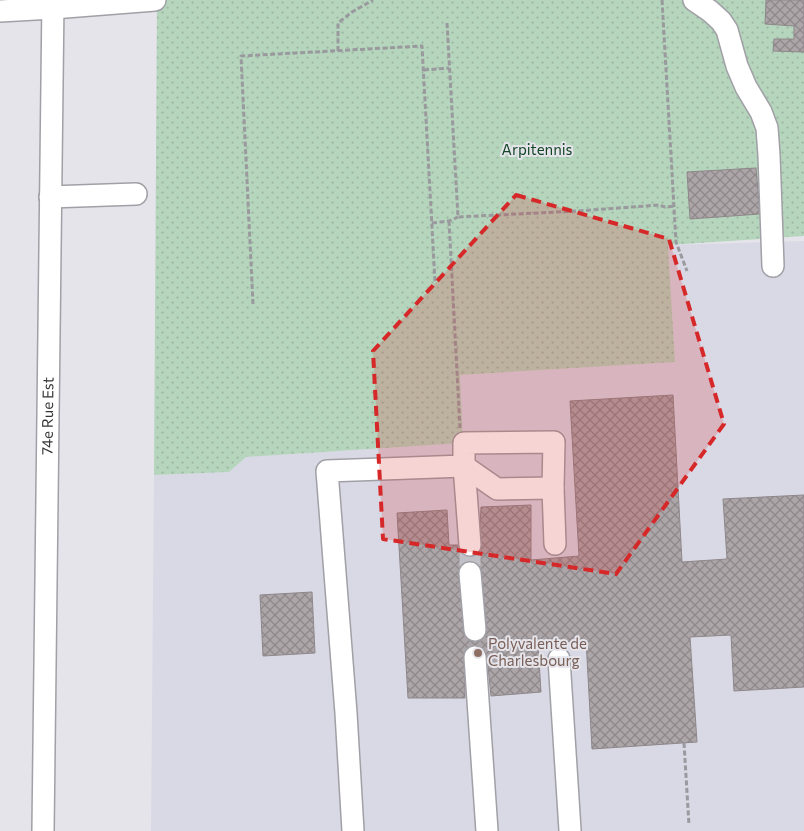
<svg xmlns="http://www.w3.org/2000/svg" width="804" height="831" font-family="Commissioner,sans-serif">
<defs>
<pattern id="park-dots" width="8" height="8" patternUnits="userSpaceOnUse" patternTransform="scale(1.25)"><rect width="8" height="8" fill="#b6d5bd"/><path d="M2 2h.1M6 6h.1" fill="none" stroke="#9db7a3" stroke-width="1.8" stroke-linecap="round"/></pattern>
<pattern id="building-cross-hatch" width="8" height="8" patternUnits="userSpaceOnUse" patternTransform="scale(1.25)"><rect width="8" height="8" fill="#ada6a9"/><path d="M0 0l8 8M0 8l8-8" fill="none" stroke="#8e888a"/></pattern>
</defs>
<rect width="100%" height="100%" fill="#e5e4eb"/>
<polygon fill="#d9d8e5" points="804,241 804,831 151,831 154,475 229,472 246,457 463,443 459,375 675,362 668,245"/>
<polygon fill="url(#park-dots)" points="157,0 804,0 804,236 668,245 675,362 460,375 463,443 246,457 229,472 154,475"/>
<g fill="url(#building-cross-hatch)" stroke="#8e878a">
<polygon points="766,0 804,0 804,52 773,51 774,39 794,39 794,26 765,24"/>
<polygon points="756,168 760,214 690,219 687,172"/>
<polygon points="673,395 682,562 727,559 723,499 804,495 804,687 734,691 731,635 690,637 697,742 592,749 586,640 538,645 541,692 491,696 487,657 465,658 465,698 408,698 397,513 447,510 449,545 479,545 481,507 531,505 531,560 579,556 570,401"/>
<polygon points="312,592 315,653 263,656 260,595"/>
</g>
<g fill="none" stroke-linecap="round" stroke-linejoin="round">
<polyline stroke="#c2c1c7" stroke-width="21" stroke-dasharray="21 11" stroke-linecap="butt" points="470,545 470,573"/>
<g stroke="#a0a0a6" stroke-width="24">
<g id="minor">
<polyline points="694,0 710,11 721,21 727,30 737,66 746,87 761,112 767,128 769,155 773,266"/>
<polyline points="0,11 53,8 155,0"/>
<polyline points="50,197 136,194"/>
<polyline points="464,466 497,489 553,488"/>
<polyline points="464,466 470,545"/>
<polyline points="470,573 475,630"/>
<polyline points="475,657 487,831"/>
<polyline points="559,659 570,830"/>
<path id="s1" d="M43,831L53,0"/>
<polyline points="353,831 346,713 327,471 464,466 464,443 554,442 553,488 555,544"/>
</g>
</g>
<g stroke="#99999e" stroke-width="3" stroke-dasharray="5 2.5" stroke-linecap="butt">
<polyline points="662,0 676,242 687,271"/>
<polyline points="447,23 458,217 578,211 659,205 665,207 675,206"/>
<polyline points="338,51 338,23 352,12 373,0"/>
<polyline points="424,70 449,68"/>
<polyline points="449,221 460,428"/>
<polyline points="432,223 449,221 458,217"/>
<polyline points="253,304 241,56 422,46 435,282"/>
<polyline points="684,743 689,825"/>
</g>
<use href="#minor" stroke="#fff" stroke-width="21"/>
</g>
<path fill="#d62828" fill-opacity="0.2" stroke="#d62828" stroke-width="4" stroke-dasharray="10 6" stroke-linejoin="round" d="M516,195L669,239L724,424L616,574L383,539L373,351Z"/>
<circle fill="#8d6e63" stroke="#e5e4eb" stroke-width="2" cx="478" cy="653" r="5"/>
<g text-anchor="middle" stroke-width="4" stroke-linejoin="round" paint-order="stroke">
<g font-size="15" fill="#124624" stroke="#e5e4eb">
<text x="537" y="155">Arpitennis</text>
</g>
<g font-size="15" fill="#353537" stroke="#e5e4eb">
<text dy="5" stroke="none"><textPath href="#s1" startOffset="415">74e Rue Est</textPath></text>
</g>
<g font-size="15" fill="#785e54" stroke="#e5e4eb" text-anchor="start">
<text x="488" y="649">Polyvalente de<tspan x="488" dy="17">Charlesbourg</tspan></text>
</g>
</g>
</svg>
